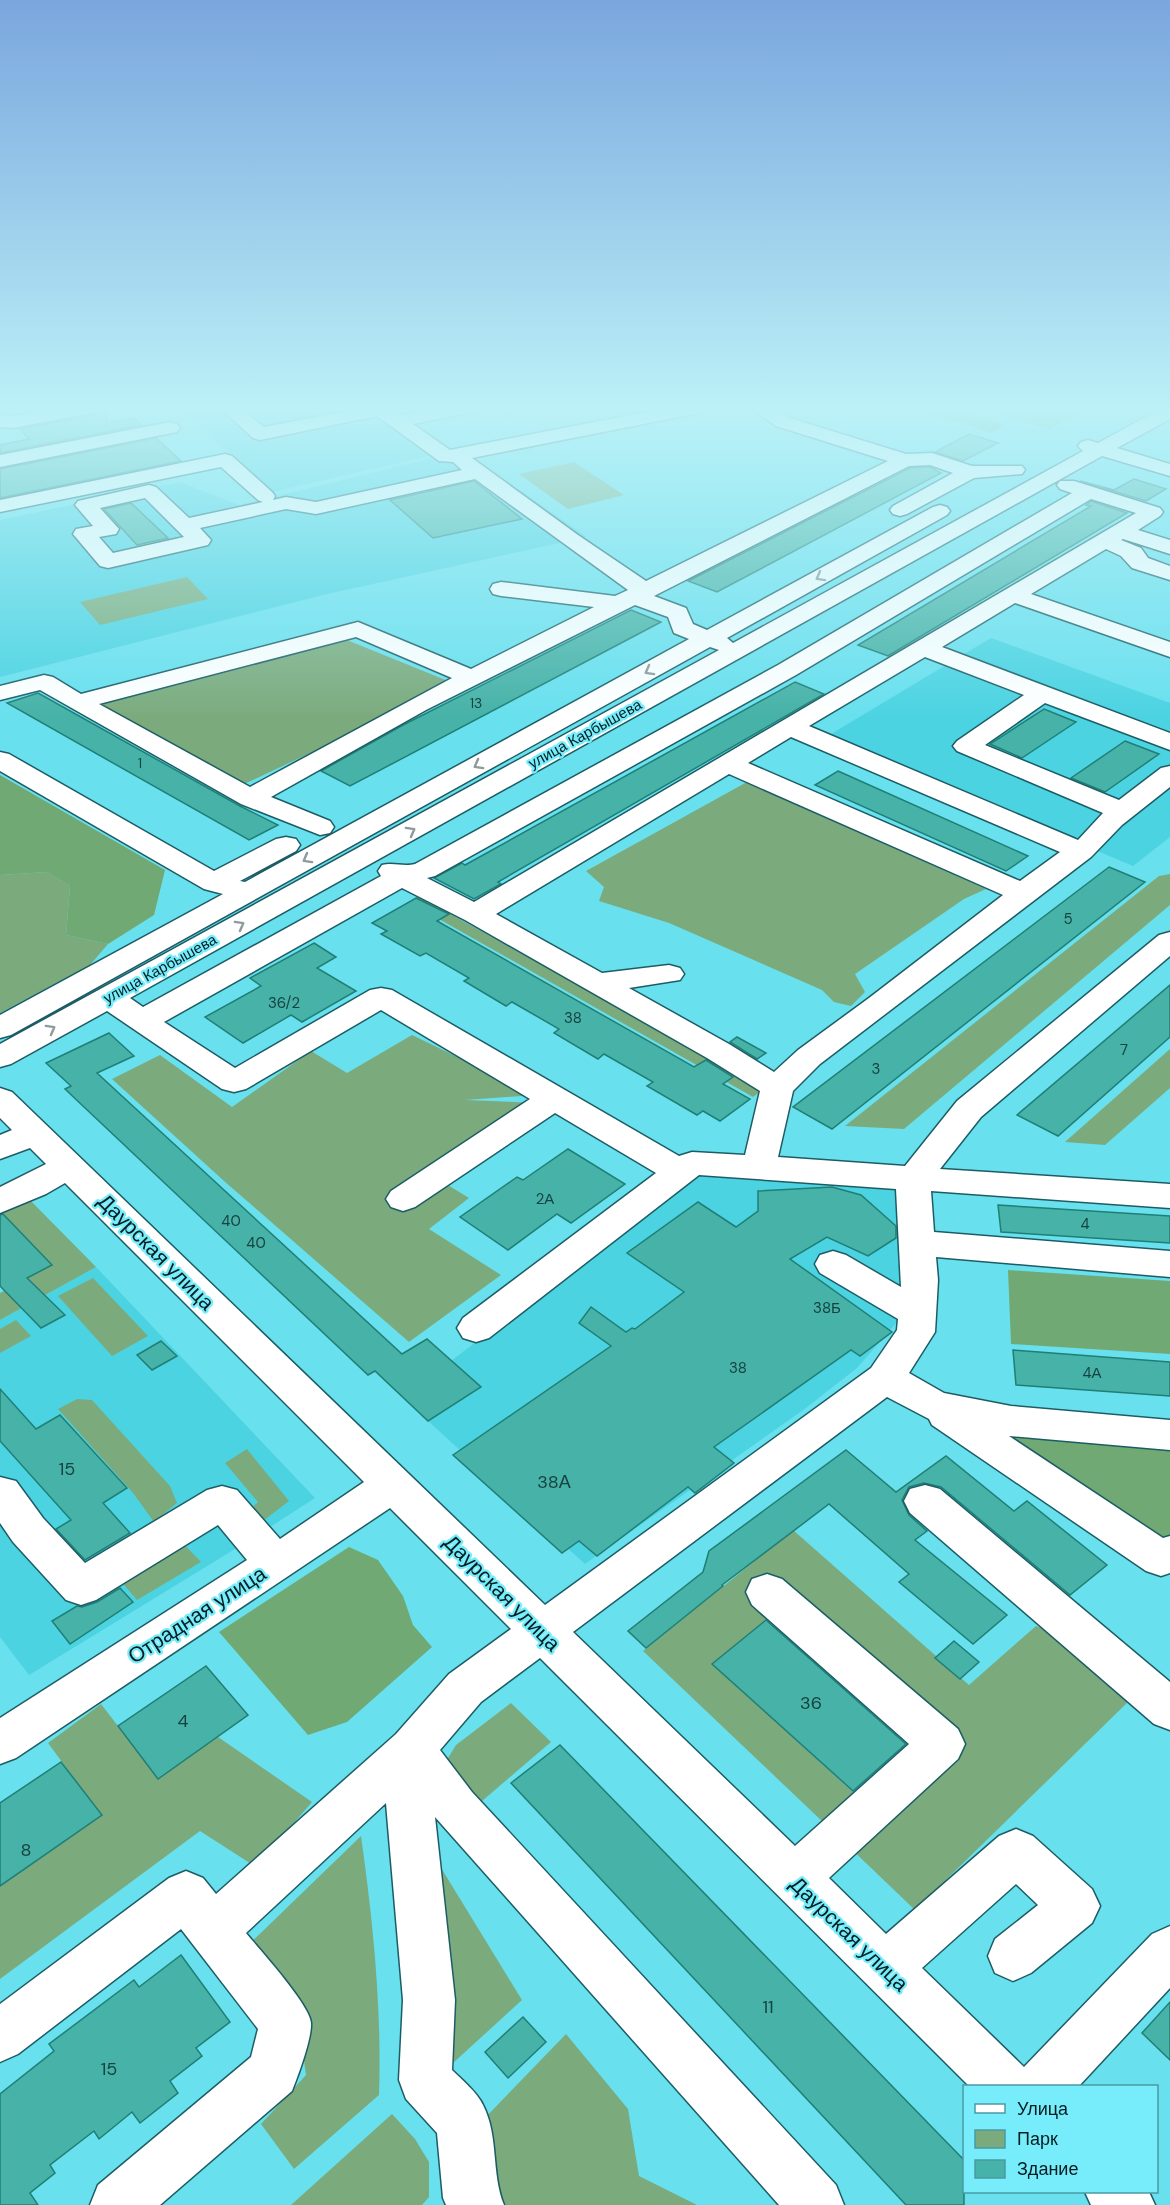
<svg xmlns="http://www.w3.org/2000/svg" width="1170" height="2205" font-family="'DM Sans',sans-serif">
<rect width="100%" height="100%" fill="#69e0ee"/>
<g fill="#4cd3e2">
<polygon points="179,408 370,408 432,455 272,492"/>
<polygon points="438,457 444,463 472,457 587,537 327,594 0,677 0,520 180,482 239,505"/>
<polygon points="991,638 1170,703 1170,837 1133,866 826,737"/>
<polygon points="724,1170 902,1186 906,1277 897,1322 857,1368 806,1408 585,1564 428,1421 480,1387 451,1361 689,1178"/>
<polygon points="96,1267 315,1498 253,1538 29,1675 0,1637 0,1320"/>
</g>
<g fill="#7bab7d">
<polygon points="980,408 1087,408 1050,429"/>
<polygon points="574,462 624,495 568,509 519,474"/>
<polygon points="187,577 208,599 100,625 80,602"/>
<polygon points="347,640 448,681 336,741 242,785 93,704 329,641"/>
<polygon points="747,782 986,889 964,899 855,974 865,992 851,1006 834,1002 822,990 669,923 599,901 604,887 586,871"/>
<polygon points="47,872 70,886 66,935 108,944 90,965 0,1013 0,875"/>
<polygon points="1170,874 1170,905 904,1129 845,1126 1159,876"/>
<polygon points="418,896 764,1089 753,1097 409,902"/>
<polygon points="412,1035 536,1095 465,1100 538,1103 430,1174 469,1198 429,1229 501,1275 409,1342 224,1181 112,1079 160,1055 232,1107 311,1051 347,1073"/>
<polygon points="1170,1049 1170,1088 1105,1145 1065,1142"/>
<polygon points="28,1198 96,1267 0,1320 0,1293 52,1265 12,1223 0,1229 0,1210"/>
<polygon points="93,1278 148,1336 112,1356 58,1296"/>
<polygon points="16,1320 31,1336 0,1353 0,1329"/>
<polygon points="77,1399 92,1400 170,1486 177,1503 154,1522 133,1493 58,1409"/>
<polygon points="247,1449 289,1501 254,1528 243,1516 258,1502 225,1463"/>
<polygon points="793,1530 969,1685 1036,1626 1070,1638 1130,1700 915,1910 845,1843 949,1747 768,1618 713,1664 856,1795 824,1823 643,1651"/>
<polygon points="180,1540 201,1562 137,1600 119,1579"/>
<polygon points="511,1703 551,1742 468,1813 437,1776 456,1745"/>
<polygon points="101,1704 158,1778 218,1737 312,1802 256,1867 200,1831 0,1979 0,1886 101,1815 48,1743"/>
<path d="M361,1836C373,1921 382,2009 379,2095L294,2169L261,2124L306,2075L302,2046L240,1953Z"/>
<polygon points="424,1840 522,2000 441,2074"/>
<polygon points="566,2034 628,2109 639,2176 697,2205 491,2205 479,2124"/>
<polygon points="392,2114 415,2139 429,2162 429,2197 422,2205 291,2205"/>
</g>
<g fill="#70a973">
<polygon points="912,408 950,408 1004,425 992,433"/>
<polygon points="0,775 165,870 154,915 108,944 66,935 70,886 47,872 0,875"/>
<polygon points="1008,1270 1170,1281 1170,1354 1011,1344"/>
<polygon points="975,1421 1170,1440 1170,1536 1156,1547"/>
<polygon points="349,1547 378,1560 403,1596 413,1625 432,1647 347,1722 308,1735 219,1632"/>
</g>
<g fill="#47b2a7" stroke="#1f7f76" stroke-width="1.5">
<polygon points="98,408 105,408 107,423 134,418 142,425 0,453 0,445 29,439 20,429 88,416 95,414"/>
<polygon points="969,434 998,443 963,461 935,452"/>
<polygon points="156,438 181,461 0,498 0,469"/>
<polygon points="930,467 941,473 717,592 688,581 910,468"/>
<polygon points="1134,479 1166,489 1146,501 1080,481 1114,490"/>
<polygon points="474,481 522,519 433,538 390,500"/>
<polygon points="1091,501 1127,513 888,656 858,645 1091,506 1086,505"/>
<polygon points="131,503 168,538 137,545 104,509"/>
<polygon points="631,610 661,622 350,786 321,771 403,725"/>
<polygon points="795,682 824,694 498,882 501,884 474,899 434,878 462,863 465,865"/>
<polygon points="38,693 240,806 278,825 249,840 7,703"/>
<polygon points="1044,709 1076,722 1022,758 990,744"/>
<polygon points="1125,741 1159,754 1105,792 1071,778"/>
<polygon points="838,771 1028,856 1006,871 815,785"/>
<polygon points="1109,867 1145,882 832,1129 793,1107"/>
<polygon points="416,898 449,914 437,921 694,1067 706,1060 733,1077 723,1084 750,1099 720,1121 703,1111 697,1115 647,1086 653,1082 604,1054 598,1059 554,1033 559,1029 512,1002 506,1006 464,981 469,978 426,953 420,956 381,934 387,931 372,923"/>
<polygon points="314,943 336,957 317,968 356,991 302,1022 291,1015 243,1043 205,1017 261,986 250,978"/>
<polygon points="1170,985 1170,1037 1058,1136 1017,1115"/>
<polygon points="109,1033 134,1056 97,1073 402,1354 427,1339 481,1387 428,1421 375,1371 368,1375 84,1107 65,1089 71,1086 46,1063"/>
<polygon points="737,1037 766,1053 757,1059 730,1042"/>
<polygon points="568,1149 625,1184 571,1223 557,1214 508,1250 460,1217 517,1177 523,1180"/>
<polygon points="832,1187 861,1195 896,1226 896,1238 868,1256 827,1237 790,1259 892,1332 860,1356 851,1350 714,1447 734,1463 695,1493 688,1487 597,1556 579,1541 562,1553 453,1455 611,1346 579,1323 591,1307 626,1332 632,1328 635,1329 684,1292 627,1253 698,1202 736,1227 758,1211 758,1191"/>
<polygon points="998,1205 1170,1216 1170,1243 1001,1232"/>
<polygon points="3,1214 52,1265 27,1278 65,1315 41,1328 0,1286 0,1215"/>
<polygon points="161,1341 177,1356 152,1370 137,1355"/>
<polygon points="1013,1350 1170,1362 1170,1396 1016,1385"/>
<polygon points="0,1389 36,1429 60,1415 127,1488 103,1503 130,1533 85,1560 56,1529 71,1520 0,1441"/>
<polygon points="846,1450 896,1492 946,1456 1014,1511 1027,1501 1107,1565 1070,1595 941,1487 924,1483 909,1487 902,1500 909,1515 927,1531 915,1540 1007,1615 973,1644 899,1582 909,1574 829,1504 722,1585 723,1586 646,1648 628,1631 703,1572 709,1551"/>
<polygon points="120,1588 133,1602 70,1644 52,1621 77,1606 82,1607 97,1602"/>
<polygon points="766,1620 906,1744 853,1791 712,1664"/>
<polygon points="954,1641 979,1662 960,1679 935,1658"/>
<polygon points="206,1666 248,1715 158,1779 118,1726"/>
<polygon points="560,1745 964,2160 964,2205 906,2205 511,1783"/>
<polygon points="61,1762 102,1815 0,1886 0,1803"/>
<polygon points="181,1955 230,2022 196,2048 202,2056 170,2081 178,2093 140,2123 132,2112 99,2139 94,2131 50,2165 55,2173 30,2193 38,2205 0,2205 0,2094 54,2051 49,2044 134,1980 139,1987"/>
<polygon points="1170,2002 1170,2060 1142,2033"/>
<polygon points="523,2017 546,2042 508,2078 485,2052"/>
</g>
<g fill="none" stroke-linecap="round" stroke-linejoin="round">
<g stroke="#1c5d65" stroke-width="3">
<g id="minor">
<polygon points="57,408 96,408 94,412 87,414 13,428 0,427 0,415 13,416"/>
<path d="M220,408H240L264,427L363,408H390L401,415L438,408H475L473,412L413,424L450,450L666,408H703L701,412L694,414L472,458L578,535L646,581L888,461L776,426L751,408H773L790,418L906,454L932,453L972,466H1022L1025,470L1022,474L974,478L907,514L900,516L893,514L890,510L893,506L953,473L930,465L909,466L654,596L686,608L693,624L707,630L933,507L940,505L947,507L950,511L947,515L727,638L733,643L1083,451L1078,446L1081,442L1088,440L1098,443L1162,408H1170V419L1117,448L1170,464V476L1102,456L130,998L143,1007L381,876L378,871L382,865C394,862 403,867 415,864L778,665L1072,493L1060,489L1057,485L1060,481H1074L1160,508L1163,512L1160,516L1138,530L1170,540V554L1123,539L1121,540L1141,548L1148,558L1170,566V580L1132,568L1121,556L1106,549L1031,594L1170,642V657L1015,603L942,647L1170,733V750L1045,703L985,745L1119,800L1161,768L1170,766V787L1122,825L1091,857L820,1064L793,1091L778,1157L905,1166L957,1101L1159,935L1170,932V956L981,1117L940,1169L1170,1184V1208L931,1191L934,1232L1170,1251V1277L936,1257L938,1280L935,1332L909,1373L944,1393L1011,1406L1170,1420V1450L1009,1436L1163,1538L1170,1536V1573L1161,1576L1146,1571L932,1425L929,1419L887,1397L573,1632L795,1846L909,1744L752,1605L746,1592L752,1579L767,1574L782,1579L958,1729L965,1744L958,1759L829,1878L886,1934L999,1836L1016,1829L1033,1836L1092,1889L1100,1906L1092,1923L1031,1973L1013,1981L995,1973L988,1956L995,1939L1038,1905L1016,1884L922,1968L1024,2067L1152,1934L1170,1926V1988L1079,2086H969L540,1658L481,1702L440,1750L472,1792L836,2185L844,2205H779L435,1817L455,2000L452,2070C462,2080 477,2092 483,2105C499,2136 491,2173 504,2205H446L443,2198L437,2133L406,2099L399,2080L403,2000L386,1803L246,1933C260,1950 310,2005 311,2023C312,2038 298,2076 292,2091L160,2205H90L98,2185L251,2057L258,2029L181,1929L18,2054L0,2062V2004L169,1878L186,1871L203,1878L216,1894L396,1734L449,1674L511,1629L390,1508L16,1758L0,1764V1718L247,1560L218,1525L96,1600L81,1605L66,1600L13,1542L0,1523V1477L16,1481L43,1518L85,1563L207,1490L222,1486L237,1490L280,1539L364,1482L65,1183L46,1194L0,1213V1187L46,1164L30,1148L0,1159V1135L12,1130L0,1118V1088L12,1092L545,1605L871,1368L897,1330L898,1319L820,1273L815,1264L820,1255L833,1251L846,1255L901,1287L896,1189L699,1175L489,1338L476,1342L463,1338L457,1328L463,1318L656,1173L555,1113L415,1207L403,1211L391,1207L386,1199L391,1191L530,1099L381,1010L246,1089L234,1092L222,1089L107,1011L11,1064L0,1067V1044L719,650L710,647L11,1035L0,1038V1015L223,894L204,889L0,771V752L9,754L214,871L276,839L286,837L296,839L300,845L296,851L240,881L245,882L689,639L674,633L668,617L635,605L426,710L271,797L330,821L334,827L330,833L320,835L241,804L40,690L0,700V686L44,675L53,677L81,694L358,622L471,669L594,607L501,596L493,594L490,589L493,584L501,582L615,596L628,590L475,479L316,514L286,509L200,528L211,540L208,545L108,568L100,566L73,534L76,529L93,526L75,505L78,501L149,485L156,487L189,518L263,502L258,500L221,467L0,512V500L225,454L232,456L272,492L275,496L273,500L286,497L316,502L462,470L453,462L439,461L377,416L260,440L253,438ZM145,498L184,537L113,553L99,537L116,534L119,529L100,508ZM1091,499L1136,513L474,902L427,878L435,876L796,675ZM356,637L452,678L250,787L99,704ZM925,657L1024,695L957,741L953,746L957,751L1103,813L1078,840L809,726ZM791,737L1060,852L1020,881L748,763ZM729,774L1003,895L869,998L798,1050L774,1072L729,1044L629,988L680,980L684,974L680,968L669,965L602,973L496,914ZM402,888L465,920L707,1058L760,1091L745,1155L692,1152L679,1156L392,990L381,988L370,990L235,1068L164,1022Z"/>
<polygon points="170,422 177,424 180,428 177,432 0,467 0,455"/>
<polygon points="925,1485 940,1489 1170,1682 1170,1730 1154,1724 910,1513 904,1501 910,1489"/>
<polygon points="1085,2192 1149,2192 1155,2205 1091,2205"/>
</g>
</g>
<use href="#minor" fill="#fff" fill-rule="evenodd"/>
</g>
<defs><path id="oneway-chevron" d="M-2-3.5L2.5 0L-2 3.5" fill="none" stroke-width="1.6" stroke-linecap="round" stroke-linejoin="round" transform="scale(1.5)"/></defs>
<g stroke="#8e9a9b">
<use href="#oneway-chevron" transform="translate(820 577) rotate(151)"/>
<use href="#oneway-chevron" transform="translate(649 671) rotate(151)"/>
<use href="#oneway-chevron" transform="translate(478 765) rotate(151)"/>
<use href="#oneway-chevron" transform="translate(411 831) rotate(-29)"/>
<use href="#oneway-chevron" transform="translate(307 859) rotate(151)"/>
<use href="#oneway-chevron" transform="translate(240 925) rotate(-29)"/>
<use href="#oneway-chevron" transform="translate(51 1029) rotate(-29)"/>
</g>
<linearGradient id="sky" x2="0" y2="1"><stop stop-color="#7aa6de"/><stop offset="0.57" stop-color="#bcf1f7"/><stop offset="1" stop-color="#bcf1f7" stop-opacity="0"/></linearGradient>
<rect width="1170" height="717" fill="url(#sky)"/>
<g text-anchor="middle" stroke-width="4.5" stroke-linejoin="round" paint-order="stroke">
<g font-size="14" fill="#154342">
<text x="476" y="708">13</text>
<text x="140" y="768">1</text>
</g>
<g font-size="15" fill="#041e21" stroke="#77edfb">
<text transform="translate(585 734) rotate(-29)" y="5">улица Карбышева</text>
<text transform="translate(160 969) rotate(-29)" y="5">улица Карбышева</text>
</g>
<g font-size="15" fill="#154342">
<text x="1068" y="924">5</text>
<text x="284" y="1008">36/2</text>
<text x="573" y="1023">38</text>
<text x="1124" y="1055">7</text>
<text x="876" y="1074">3</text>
<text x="545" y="1204">2А</text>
<text x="231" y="1226">40</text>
<text x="1085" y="1229">4</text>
<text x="256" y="1248">40</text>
<text x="827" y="1313">38Б</text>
<text x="738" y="1373">38</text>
<text x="1092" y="1378">4А</text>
</g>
<g font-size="18" fill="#154342">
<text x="67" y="1475">15</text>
<text x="554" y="1488">38А</text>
<text x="811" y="1709">36</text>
<text x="183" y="1727">4</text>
<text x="26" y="1856">8</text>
<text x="768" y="2013">11</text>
<text x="109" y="2075">15</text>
</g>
<g font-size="21" fill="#041e21" stroke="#77edfb">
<text transform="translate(156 1252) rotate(45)" y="7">Даурская улица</text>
<text transform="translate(502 1593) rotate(45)" y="7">Даурская улица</text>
<text transform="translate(197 1615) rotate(-33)" y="7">Отрадная улица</text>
<text transform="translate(849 1934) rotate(44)" y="7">Даурская улица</text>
</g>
</g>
<rect x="963" y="2085" width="195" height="108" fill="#77edfb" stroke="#499aa4" stroke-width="1.5"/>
<rect x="975" y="2104" width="30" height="9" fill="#ffffff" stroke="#499aa4" stroke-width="1.5"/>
<text x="1017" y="2115" font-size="18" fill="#041e21">Улица</text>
<rect x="975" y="2130" width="30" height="18" fill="#7bab7d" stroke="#499aa4" stroke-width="1.5"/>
<text x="1017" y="2145" font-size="18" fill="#041e21">Парк</text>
<rect x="975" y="2160" width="30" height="18" fill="#47b2a7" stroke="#499aa4" stroke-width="1.5"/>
<text x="1017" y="2175" font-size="18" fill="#041e21">Здание</text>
</svg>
